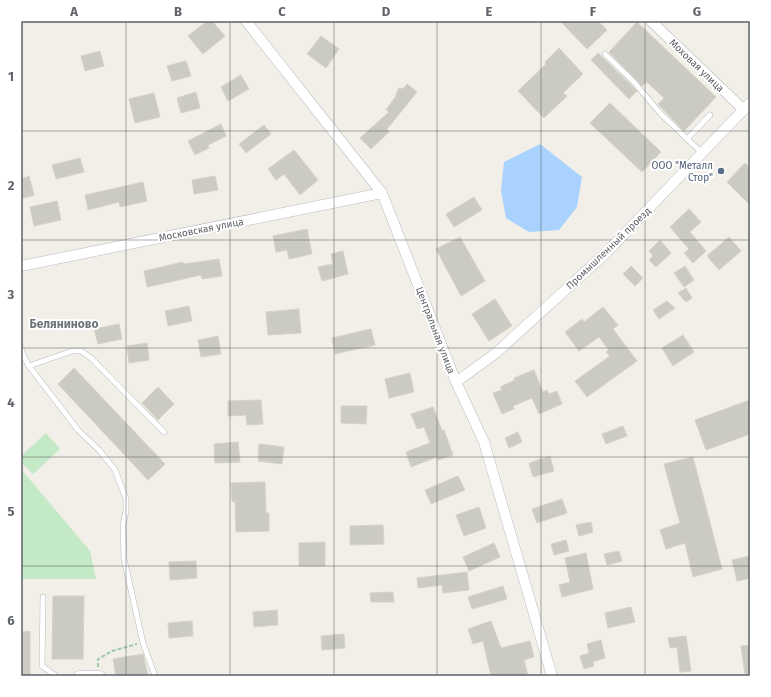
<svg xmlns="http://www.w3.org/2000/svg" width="771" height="697" font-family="'Fira Sans',sans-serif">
<rect width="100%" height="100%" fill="#f1efe7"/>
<g fill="#c3e9c6">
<polygon points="46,433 60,449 33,474 21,462 21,456"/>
<polygon points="21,469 90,551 96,579 21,579"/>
</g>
<polygon fill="#a9d2ff" points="540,144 582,177 577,207 559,230 529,232 506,218 501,191 504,162"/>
<g fill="#cccbc3" stroke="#d6d2c5">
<polygon points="207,21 212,21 225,36 203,54 188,36"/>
<polygon points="560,21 598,21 607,30 587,49"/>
<polygon points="637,22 716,97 684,131 658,104 664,98 647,82 642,86 609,52"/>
<polygon points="321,36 339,49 326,68 307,54"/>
<polygon points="559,48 583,74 563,93 567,96 544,118 518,91 546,64 545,62"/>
<polygon points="100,51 104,66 85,71 81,56"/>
<polygon points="598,53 637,91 629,99 591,60"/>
<polygon points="186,61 191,76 172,81 167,66"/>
<polygon points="241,75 249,89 228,101 221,87"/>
<polygon points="407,84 417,92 387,129 389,132 371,149 360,138 389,112 386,110 396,96 396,94 399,88 403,89"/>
<polygon points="196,92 200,108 181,113 177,98"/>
<polygon points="154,93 160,117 135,123 129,99"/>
<polygon points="610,103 661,152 642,172 590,123"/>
<polygon points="221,124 226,136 208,145 209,148 195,155 188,141"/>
<polygon points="264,125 271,134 246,153 239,144"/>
<polygon points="294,150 318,180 300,195 284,174 276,180 268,169"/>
<polygon points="80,158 84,172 56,179 52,165"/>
<polygon points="745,163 750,168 750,205 727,182"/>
<polygon points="29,176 34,195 21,199 21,179"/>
<polygon points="215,176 218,190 194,194 192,180"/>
<polygon points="143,182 147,201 120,207 119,202 88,210 85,195"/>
<polygon points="474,197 482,210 454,227 446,214"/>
<polygon points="57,201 61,220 34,226 30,207"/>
<polygon points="689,209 701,222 690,232 706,251 693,263 684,253 689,249 670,227"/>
<polygon points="307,229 312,254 289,259 287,250 276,252 273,236"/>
<polygon points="460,237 485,281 461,296 436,249"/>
<polygon points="729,237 741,251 719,270 707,256"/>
<polygon points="660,240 671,253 656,267 649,260 653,256 649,251"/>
<polygon points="343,251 348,274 322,281 318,267 333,264 331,254"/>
<polygon points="219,259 222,276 202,279 201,275 147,287 144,271 183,262 184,264"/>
<polygon points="631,266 643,278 635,286 623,274"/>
<polygon points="685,266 694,280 684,287 674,273"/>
<polygon points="686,288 692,298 686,302 678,293"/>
<polygon points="495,299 512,326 489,341 472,314"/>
<polygon points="667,301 675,308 659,319 653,310"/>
<polygon points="189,306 192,321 168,326 165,311"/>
<polygon points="603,307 618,325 613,329 637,361 587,397 575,381 610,356 606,352 609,350 599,337 579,351 565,332 582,319 584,322"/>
<polygon points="299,309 301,333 268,335 266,312"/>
<polygon points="119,324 122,339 98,344 94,329"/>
<polygon points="371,329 375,345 335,354 332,338"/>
<polygon points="683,335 694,352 673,366 662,348"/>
<polygon points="218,336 221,354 201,357 198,340"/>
<polygon points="147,343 149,360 129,363 127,346"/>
<polygon points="74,368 165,464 148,480 58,384"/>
<polygon points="534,370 543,392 547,390 549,394 557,391 562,404 539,414 532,398 513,406 514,409 502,414 493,393 502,390 500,387 515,380 514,378"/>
<polygon points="410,373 414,392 389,398 385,379"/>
<polygon points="158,387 174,404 158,420 142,403"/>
<polygon points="261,400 263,424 247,425 246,415 228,416 228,401"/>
<polygon points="750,400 750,434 706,450 695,420"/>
<polygon points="341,406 367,406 366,424 341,423"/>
<polygon points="433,407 442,431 444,430 453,455 438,460 437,457 411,467 406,452 430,443 424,427 417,429 411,414"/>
<polygon points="623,426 627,436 606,444 602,434"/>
<polygon points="518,432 522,442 509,448 505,438"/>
<polygon points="238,442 240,462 215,463 214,444"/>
<polygon points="259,444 284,447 282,464 258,461"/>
<polygon points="550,456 554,471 533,477 529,463"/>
<polygon points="693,457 722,569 693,577 685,543 666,549 660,530 680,523 664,464"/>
<polygon points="458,476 465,490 431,504 425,490"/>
<polygon points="265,482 266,513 269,513 269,531 236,532 235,501 232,502 231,483"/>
<polygon points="562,499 567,513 537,523 532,509"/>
<polygon points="479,507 486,528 464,536 456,515"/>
<polygon points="591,522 593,532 579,536 576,525"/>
<polygon points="383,525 384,544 350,545 350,526"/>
<polygon points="566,540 569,551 554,555 551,544"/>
<polygon points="325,542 325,566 299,566 299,543"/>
<polygon points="494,543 500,557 469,571 463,557"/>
<polygon points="619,551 622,561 607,565 604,554"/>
<polygon points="586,553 593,589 562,597 559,585 570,582 565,558"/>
<polygon points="750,556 750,578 737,581 732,560"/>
<polygon points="196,561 197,578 170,580 169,562"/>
<polygon points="467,572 469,590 443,593 442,585 418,588 417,578"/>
<polygon points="503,586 507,599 472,609 468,597"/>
<polygon points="393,592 394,602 371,602 370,593"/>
<polygon points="53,596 84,596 83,659 52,659"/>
<polygon points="631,607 635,622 608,628 605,613"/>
<polygon points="277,610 278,625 254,627 253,612"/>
<polygon points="192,621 193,636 169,638 168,623"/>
<polygon points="491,621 501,648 530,641 534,657 524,660 528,676 491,676 483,641 473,644 468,629"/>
<polygon points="30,631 30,676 21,676 21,632"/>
<polygon points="344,634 345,648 322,650 321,636"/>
<polygon points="686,636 691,671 680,672 677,647 670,648 668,638"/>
<polygon points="601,640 605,658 593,662 594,666 584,669 580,656 589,653 587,644"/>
<polygon points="750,645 750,674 745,674 741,646"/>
<polygon points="143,654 148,676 116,676 113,659"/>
</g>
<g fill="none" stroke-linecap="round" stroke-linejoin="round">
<g stroke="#b9bcc1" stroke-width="6">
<g id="lane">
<polyline points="605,54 633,81 661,114 702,153"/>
<polyline points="687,139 710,115"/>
<polyline points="21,347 23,355 29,366 78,430 99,450 115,470 126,499 126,511 123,525 124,559 143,643 155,676"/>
<polyline points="29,366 72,351 81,351 91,358 164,432"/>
<polyline points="43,597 42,666 56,676"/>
</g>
</g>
<g stroke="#b9bcc1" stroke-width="11">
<g id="street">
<polyline points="246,21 382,193 456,382 484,442 552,676"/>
<polyline points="651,21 744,110"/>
<polyline points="21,266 382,193"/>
<polyline points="456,382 496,353 606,253 750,103"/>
<polyline points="79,676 100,676"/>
</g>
</g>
<polyline stroke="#9ccaad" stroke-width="2" stroke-dasharray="4 2" stroke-linecap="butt" points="98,667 98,659 112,651 137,644"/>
<use href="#lane" stroke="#fff" stroke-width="5"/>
<use href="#street" stroke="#fff" stroke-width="10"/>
</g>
<path fill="none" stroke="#5e6268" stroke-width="1" stroke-opacity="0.55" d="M126,21V676M230,21V676M334,21V676M437,21V676M541,21V676M645,21V676M21,131H750M21,240H750M21,348H750M21,457H750M21,566H750"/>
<circle fill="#5c6f8a" stroke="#fff" stroke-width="1.5" cx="721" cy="171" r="4"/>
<g text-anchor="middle" stroke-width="4" stroke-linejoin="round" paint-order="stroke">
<g font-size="10" fill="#5e6268" stroke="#fff">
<text transform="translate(697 65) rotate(44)" y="4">Моховая улица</text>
<text transform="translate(201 229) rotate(-11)" y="4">Московская улица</text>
<text transform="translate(608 248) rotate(-44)" y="4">Промышленный проезд</text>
<text transform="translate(436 330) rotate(69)" y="4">Центральная улица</text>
</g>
<g font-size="10" fill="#4e5e75" stroke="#fff" text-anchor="end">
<text x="713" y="169">ООО "Металл<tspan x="713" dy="12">Стор"</tspan></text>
</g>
<g font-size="12" font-weight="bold" fill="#6f737a" stroke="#fff">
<text x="64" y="328">Беляниново</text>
</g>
</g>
<rect width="771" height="697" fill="none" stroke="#ffffff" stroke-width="44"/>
<rect x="22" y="22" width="727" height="653" fill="none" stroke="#5e6268" stroke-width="1.5"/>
<g font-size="13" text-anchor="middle" font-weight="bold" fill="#5e6268">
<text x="74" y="16">A</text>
<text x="178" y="16">B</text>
<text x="282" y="16">C</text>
<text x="386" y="16">D</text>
<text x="489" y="16">E</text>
<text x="593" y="16">F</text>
<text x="697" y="16">G</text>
<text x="11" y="81">1</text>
<text x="11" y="190">2</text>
<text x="11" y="299">3</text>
<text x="11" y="407">4</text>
<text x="11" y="516">5</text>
<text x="11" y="625">6</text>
</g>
</svg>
